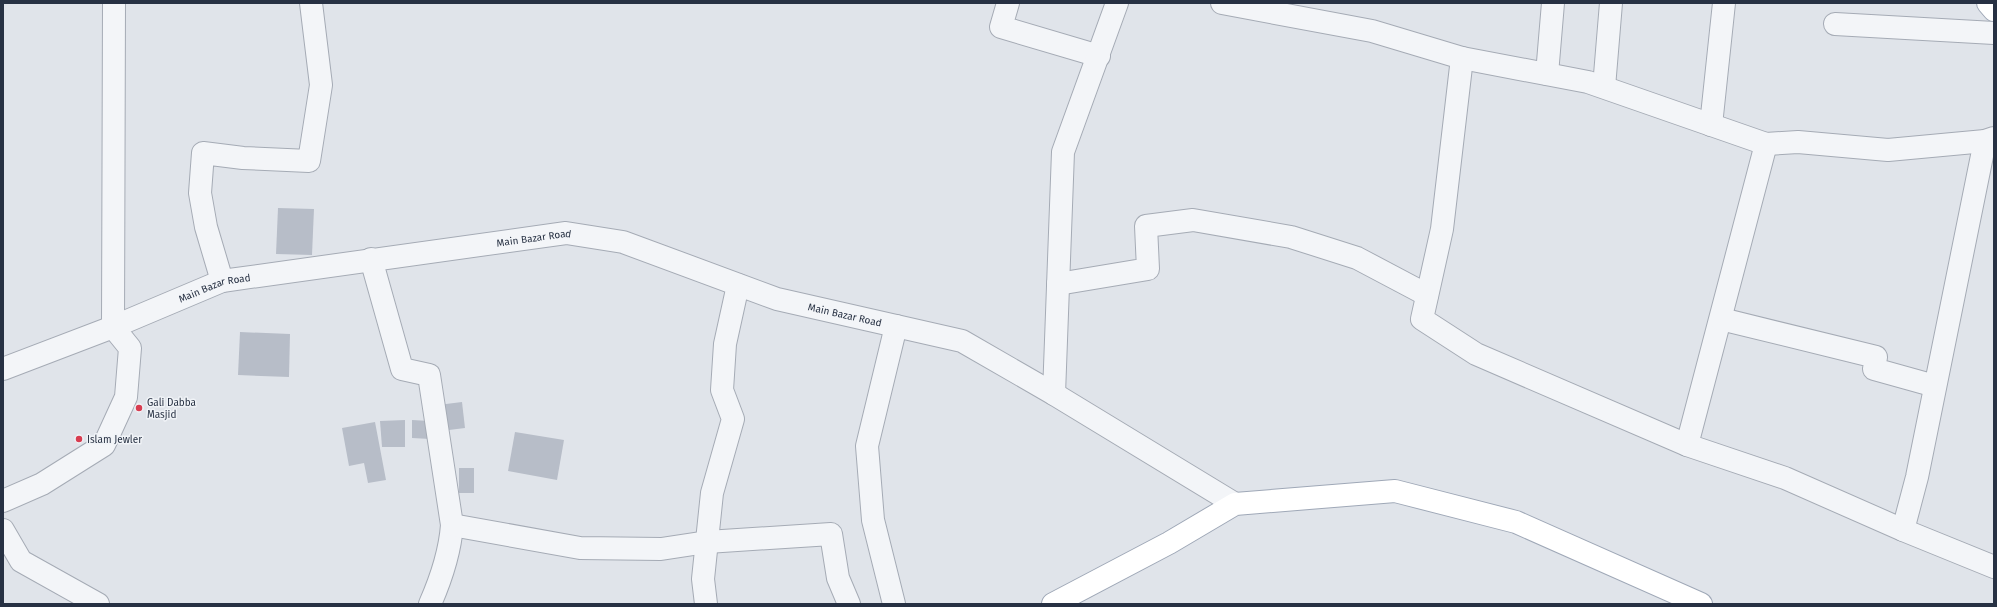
<svg xmlns="http://www.w3.org/2000/svg" width="1997" height="607" font-family="'Fira Sans',sans-serif">
<rect width="100%" height="100%" fill="#e0e4ea"/>
<g fill="#b7bdc8">
<polygon points="278,208 314,209 312,255 276,254"/>
<polygon points="240,332 290,334 289,377 238,375"/>
<polygon points="462,402 465,428 441,431 438,405"/>
<polygon points="405,420 405,447 382,447 380,421"/>
<polygon points="412,420 430,421 430,439 412,438"/>
<polygon points="375,422 386,480 368,483 364,463 349,466 342,428"/>
<polygon points="515,432 564,440 557,480 508,471"/>
<rect x="459" y="468" width="15" height="25"/>
</g>
<g fill="none" stroke-linecap="round" stroke-linejoin="round">
<g stroke="#a5abb5" stroke-width="24">
<g id="minor">
<polyline points="1008,3 1001,27 1099,56"/>
<polyline points="1222,3 1372,31 1462,58 1588,82 1766,144 1798,142 1888,150 1985,141 1994,138"/>
<polyline points="1835,24 1994,33"/>
<polyline points="1462,58 1442,229 1422,319 1476,354 1687,445"/>
<polyline points="1547,74 1553,3"/>
<polyline points="1604,87 1611,3"/>
<polyline points="1711,125 1724,3"/>
<polyline points="1766,144 1687,445 1785,478 1903,530 1994,567"/>
<path d="M371,259L402,369L429,375L452,525C450,552 441,579 430,604"/>
<polyline points="222,281 206,227 200,193 203,153 243,158 309,161 321,85 311,3"/>
<polyline points="1058,284 1148,269 1146,226 1193,220 1291,237 1357,258 1427,295"/>
<polyline points="1721,319 1876,357 1874,369 1935,386"/>
<path id="s1" d="M3,369L113,327L222,281L566,233L623,242L777,299L962,341L1054,394L1235,504"/>
<polyline points="1054,394 1063,152 1117,3"/>
<polyline points="3,501 42,484 104,445 126,397 130,348 113,327 114,3"/>
<polyline points="452,525 580,548 661,549 707,542 831,534 838,578 849,604"/>
<polyline points="3,530 21,561 98,604"/>
<polyline points="1903,530 1917,477 1985,141"/>
<polyline points="706,604 703,579 712,493 733,419 722,390 725,344 738,285"/>
<polyline points="894,604 873,520 867,446 896,326"/>
</g>
</g>
<g stroke="#9fa8b7" stroke-width="24">
<g id="primary">
<polyline points="1988,3 1994,10"/>
<polyline points="1053,604 1169,543 1235,504 1395,491 1516,522 1701,604"/>
</g>
</g>
<use href="#minor" stroke="#f3f5f8" stroke-width="22"/>
<use href="#primary" stroke="#fff" stroke-width="22"/>
</g>
<g fill="#d83c50" stroke="#f0f3f7" stroke-width="1.5">
<circle cx="139" cy="408" r="4"/>
<circle cx="79" cy="439" r="4"/>
</g>
<g text-anchor="middle" stroke-width="3" stroke-linejoin="round" paint-order="stroke">
<g font-size="10" fill="#273143" stroke="#f0f3f7">
<text dy="4" stroke="none"><textPath href="#s1" startOffset="551">Main Bazar Road</textPath></text>
<text dy="4" stroke="none"><textPath href="#s1" startOffset="227">Main Bazar Road</textPath></text>
<text dy="4" stroke="none"><textPath href="#s1" startOffset="875">Main Bazar Road</textPath></text>
</g>
<g font-size="10" fill="#273143" stroke="#f0f3f7" text-anchor="start">
<text x="147" y="406">Gali Dabba<tspan x="147" dy="12">Masjid</tspan></text>
<text x="87" y="443">Islam Jewler</text>
</g>
</g>
<rect width="1997" height="607" fill="none" stroke="#273143" stroke-width="8"/>
</svg>
